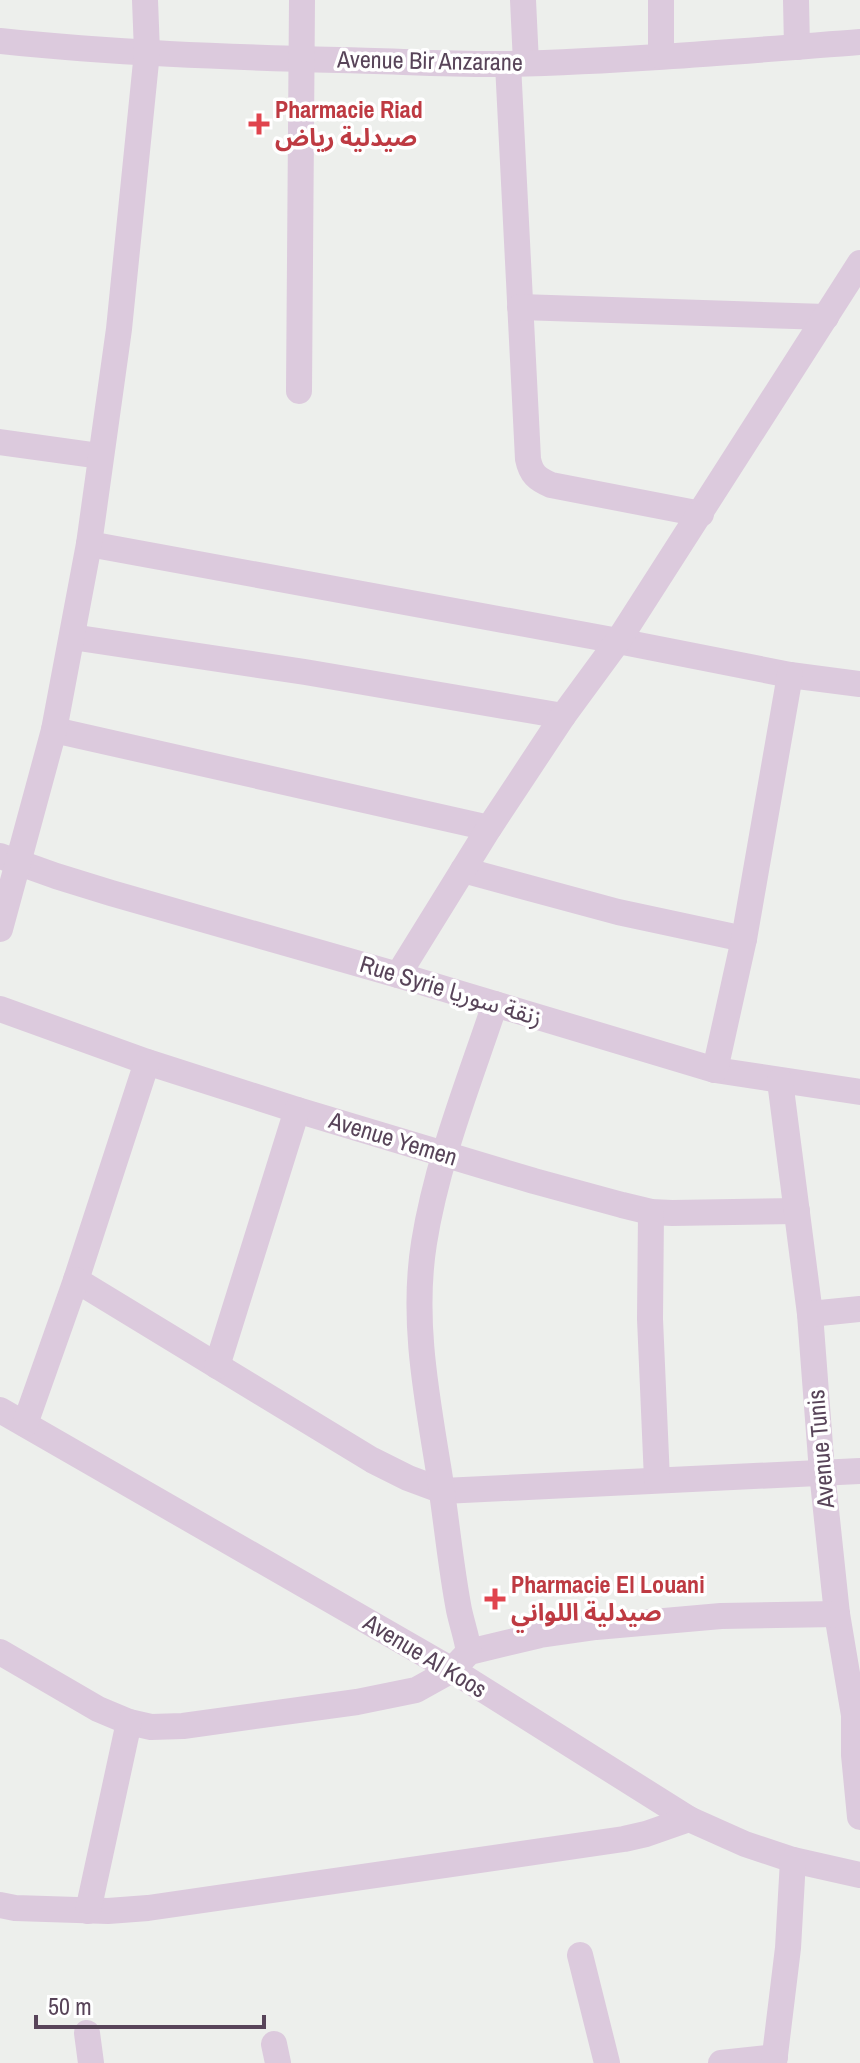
<svg xmlns="http://www.w3.org/2000/svg" width="860" height="2063" font-family="'Archivo Narrow','Noto Sans Arabic',sans-serif">
<rect width="100%" height="100%" fill="#edefec"/>
<g fill="none" stroke-linecap="round" stroke-linejoin="round">
<g stroke="#dccadd" stroke-width="26">
<polyline points="523,0 526,63"/>
<polyline points="796,0 797,47"/>
<path d="M0,41C112,53 226,57 339,60C396,61 453,65 509,64C626,61 743,51 860,42"/>
<polyline points="661,56 661,0"/>
<path d="M508,64L528,459C531,474 537,479 551,485L701,514"/>
<polyline points="520,307 826,317"/>
<polyline points="299,391 302,0"/>
<polyline points="0,442 100,456"/>
<polyline points="89,544 618,641 790,675 860,684"/>
<polyline points="72,637 305,672 563,716"/>
<polyline points="54,730 489,828"/>
<polyline points="0,856 56,876 111,893 398,975 715,1070 860,1092"/>
<polyline points="463,870 618,912 744,939"/>
<polyline points="0,929 54,730 89,544 119,329 147,52 145,0"/>
<polyline points="398,975 489,828 563,716 618,641 860,263"/>
<polyline points="0,1009 147,1062 297,1110 534,1181 622,1205 651,1212 672,1213 797,1211"/>
<polyline points="147,1062 76,1280 372,1460 408,1478 443,1491 860,1471"/>
<polyline points="715,1070 744,939 790,675"/>
<polyline points="780,1081 810,1314 822,1472 837,1614 854,1715 854,1755 860,1817"/>
<polyline points="651,1212 650,1319 657,1480"/>
<polyline points="810,1314 860,1309"/>
<polyline points="217,1366 297,1110"/>
<polyline points="0,1410 452,1670 689,1819 745,1844 793,1860 860,1875"/>
<polyline points="25,1424 76,1280"/>
<polyline points="0,1652 98,1709 129,1722 151,1727 183,1726 357,1702 416,1690 452,1670 469,1652 540,1635 596,1627 721,1616 837,1614"/>
<path d="M469,1652C467,1638 462,1624 459,1610C450,1563 446,1514 438,1466C426,1392 412,1318 424,1243C437,1161 469,1082 495,1004"/>
<polyline points="0,1905 15,1908 108,1911 148,1908 624,1839 646,1834 689,1819"/>
<polyline points="88,1911 129,1722"/>
<polyline points="580,1955 607,2063"/>
<polyline points="87,2033 91,2063"/>
<polyline points="274,2044 278,2063"/>
<polyline points="721,2063 775,2057"/>
<polyline points="774,2063 788,1948 793,1860"/>
</g>
</g>
<g fill="#e0444e" stroke="#fff" stroke-width="3">
<path d="M255 112h8v8h8v8h-8v8h-8v-8h-8v-8h8z"/>
<path d="M491 1587h8v8h8v8h-8v8h-8v-8h-8v-8h8z"/>
</g>
<g text-anchor="middle" stroke-width="7" stroke-linejoin="round" paint-order="stroke">
<g font-size="24" fill="#584459" stroke="#fff">
<text transform="translate(430 61) rotate(1)" y="8">Avenue Bir Anzarane</text>
<text transform="translate(451 991) rotate(17)" y="8">Rue Syrie زنقة سوريا</text>
<text transform="translate(393 1139) rotate(17)" y="8">Avenue Yemen</text>
<text transform="translate(821 1449) rotate(-95)" y="8">Avenue Tunis</text>
<text transform="translate(425 1656) rotate(31)" y="8">Avenue Al Koos</text>
</g>
<g font-size="24" font-weight="bold" fill="#be3a42" stroke="#fff" text-anchor="start">
<text x="275" y="118">Pharmacie Riad<tspan x="275" dy="28">صيدلية رياض</tspan></text>
<text x="511" y="1593">Pharmacie El Louani<tspan x="511" dy="28">صيدلية اللواني</tspan></text>
</g>
</g>
<path d="M36 2015v12h228v-12" fill="none" stroke="#584459" stroke-width="4"/>
<text x="48" y="2015" font-size="24" fill="#584459" stroke="#ffffff" stroke-width="6" paint-order="stroke">50 m</text>
</svg>
